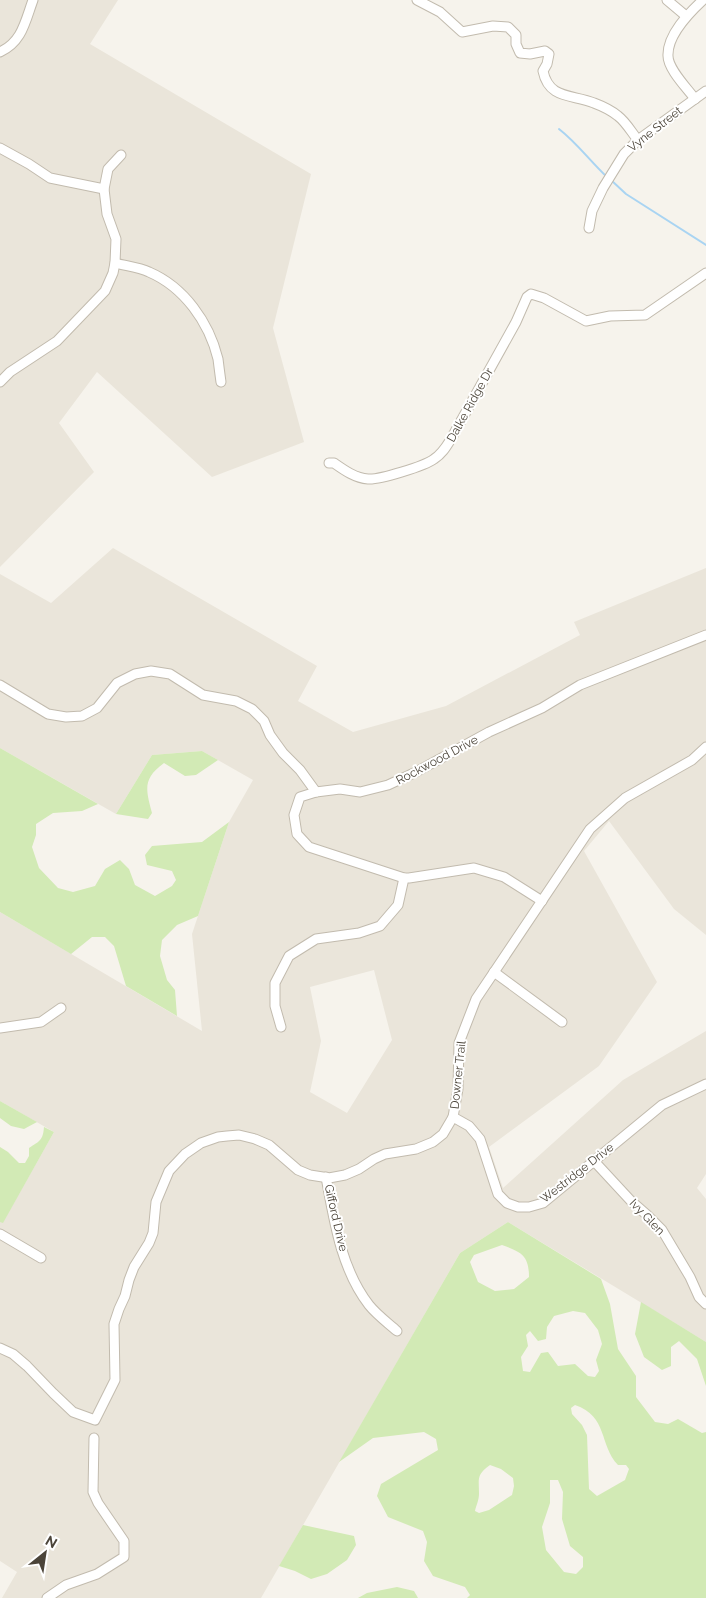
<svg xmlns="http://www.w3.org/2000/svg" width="706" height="1598" font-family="Raleway,sans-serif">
<rect width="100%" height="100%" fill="#f6f3ec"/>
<g fill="#eae5da" fill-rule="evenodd">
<polygon points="0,0 118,0 90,44 311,174 273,328 304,442 212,477 97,372 59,423 94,472 0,567"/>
<path d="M113,548L317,666L298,701L353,732L446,706L580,635L574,622L706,568V935L674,909L609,821L584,851L657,982L599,1066L489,1147L503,1188L623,1080L706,1031V1174L697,1188L706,1199V1342L508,1222L460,1253L261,1598H2L17,1572L0,1561V1222H3L54,1132L0,1101V912L202,1031L192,934L229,822L253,780L202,751L152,755L116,814L0,748V574L51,603ZM374,970L392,1040L347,1113L310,1092L321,1041L310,987Z"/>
</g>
<g fill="#d2eab5" fill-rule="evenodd">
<polygon points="0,748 98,804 82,811 53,813 36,824 36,835 32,847 39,868 58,888 73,892 95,886 105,869 120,860 129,869 135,885 155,896 172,886 176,880 172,871 147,865 145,855 152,846 202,842 229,822 198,916 177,925 162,940 160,956 167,980 175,990 177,1016 126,986 114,946 105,937 92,937 71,954 0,912"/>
<path d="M202,751L218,760L196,775L185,776L164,763C142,779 146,790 152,813L148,819L116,814L152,755Z"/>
<polygon points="0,1101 37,1122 24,1129 11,1126 0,1118"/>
<path d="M44,1127L54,1132L3,1223L0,1222V1147L8,1152L19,1163H25L29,1156V1148C40,1141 43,1140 44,1127Z"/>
<path d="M508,1222L601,1279L610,1304L618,1349L636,1376V1397L655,1422L668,1424L678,1419L702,1433L706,1432V1598H467L470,1595L465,1587L433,1576L424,1561L427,1542L423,1531L388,1517L377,1496L381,1484L438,1450L436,1439L424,1432L373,1438L339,1462L460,1253ZM502,1245C521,1252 529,1255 529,1277L514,1289L495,1291L478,1282L470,1262L474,1255ZM573,1311L585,1313L598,1330L602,1344L596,1360L599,1371L595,1377L588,1376L575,1364L558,1366L548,1352L541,1353L530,1372L523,1371L521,1357L528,1346L526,1335L530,1331L538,1341L546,1339L547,1327L554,1316ZM575,1405C608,1416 599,1445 618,1465H626L629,1469L625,1480L597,1496L589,1489L587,1435L582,1425L572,1414L571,1408ZM490,1465L501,1469L513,1478L514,1486L512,1495L489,1510L479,1513L475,1511C476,1506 479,1500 479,1494C479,1479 476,1475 490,1465ZM550,1480H558L563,1492L562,1519L570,1546L583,1557V1567L576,1574L564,1572L546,1550L542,1527L550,1503Z"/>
<polygon points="641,1302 706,1342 706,1386 697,1359 679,1341 671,1347 671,1366 662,1370 644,1357 635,1334"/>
<polygon points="303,1525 354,1536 356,1545 347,1560 327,1574 311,1579 295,1571 279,1566"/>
<polygon points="397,1587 414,1591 418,1598 358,1598 367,1593"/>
</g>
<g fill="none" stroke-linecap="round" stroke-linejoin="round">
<g stroke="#a9d4f2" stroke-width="2">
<path d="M559,129C577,143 590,161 607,177"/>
<polyline points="611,180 626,194 706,245"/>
</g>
<g stroke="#c2bbae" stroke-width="11">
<g id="minor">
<path d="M417,0L440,12L462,32L493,26L508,27L516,35V44L520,53L530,54L545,51L549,54L547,64L543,71C549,100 573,94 594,103C602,106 612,111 618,116C626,122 632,133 638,140"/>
<polyline points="667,0 686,16"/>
<path d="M0,52C22,42 25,22 33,0"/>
<path d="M695,99C687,88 668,69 668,56C667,35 689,13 703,0"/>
<polyline points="0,148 29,164 50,178 104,189"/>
<polyline points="589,228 592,211 603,188 624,154 638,140 706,91"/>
<path d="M115,263C126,266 139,267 149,272C184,287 209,322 218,359C219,367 220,375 221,382"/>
<polyline points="0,382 10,372 57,341 105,291 113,273 115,263 116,239 107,214 104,189 108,169 121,155"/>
<path d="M329,463H334C344,470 355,478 368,479C379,480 425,466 434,459C442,454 446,447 451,439L516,322L527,297L531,294L544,298L586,321L610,316L645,315L706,273"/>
<polyline points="0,685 48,714 66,717 82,716 97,708 117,683 135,674 151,671 170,674 203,695 236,701 252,709 264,721 270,735 283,753 300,770 316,792"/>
<polyline points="542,901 504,877 474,868 409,878 404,878 309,847 297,834 294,815 300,797 316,792 340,789 360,792 388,785 416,772 489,732 542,708 580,685 706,635"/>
<polyline points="494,972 562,1022"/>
<polyline points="281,1027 275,1006 275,983 289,956 316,939 359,933 380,926 398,905 404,878"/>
<polyline points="0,1028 41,1022 61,1008"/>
<polyline points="453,1117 469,1126 480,1139 498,1194 507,1203 518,1207 529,1207 543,1203 662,1105 706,1084"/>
<polyline points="594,1161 631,1201 647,1215 662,1230 690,1277 699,1297 706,1304"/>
<path d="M326,1177C334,1220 341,1269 369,1305C377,1315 388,1323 397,1331"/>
<polyline points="0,1234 41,1258"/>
<polyline points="0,1348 13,1354 27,1366 53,1393 73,1412 95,1420 115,1380 114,1324 119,1309 125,1296 129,1280 134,1267 149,1243 153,1233 156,1202 169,1171 185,1154 201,1143 218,1137 227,1136 239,1135 255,1139 269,1145 298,1170 310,1175 329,1178 345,1175 359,1169 374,1159 385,1154 416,1149 433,1142 443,1134 453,1117 458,1089 459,1043 476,999 590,829 625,798 692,760 706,747"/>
<polyline points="47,1598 66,1585 97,1574 124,1557 124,1541 98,1503 93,1492 94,1438"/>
</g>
</g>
<use href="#minor" stroke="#fff" stroke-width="9"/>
</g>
<g text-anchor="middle" stroke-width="4" stroke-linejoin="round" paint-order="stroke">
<g font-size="12" fill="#4b4439" stroke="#fff">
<text transform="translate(655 129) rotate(-38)" y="4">Vyne Street</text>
<text transform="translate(470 405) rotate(-61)" y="4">Dalke Ridge Dr</text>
<text transform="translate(437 760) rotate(-28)" y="4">Rockwood Drive</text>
<text transform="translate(458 1075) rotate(-84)" y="4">Downer Trail</text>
<text transform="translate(577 1173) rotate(-38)" y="4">Westridge Drive</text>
<text transform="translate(647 1217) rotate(46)" y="4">Ivy Glen</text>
<text transform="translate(336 1218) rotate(77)" y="4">Gifford Drive</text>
</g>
</g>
<g transform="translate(45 1553) rotate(30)" stroke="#ffffff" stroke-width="4" paint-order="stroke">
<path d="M0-4L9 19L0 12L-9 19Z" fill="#4b4439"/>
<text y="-8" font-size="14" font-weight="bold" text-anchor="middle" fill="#4b4439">N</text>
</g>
</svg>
